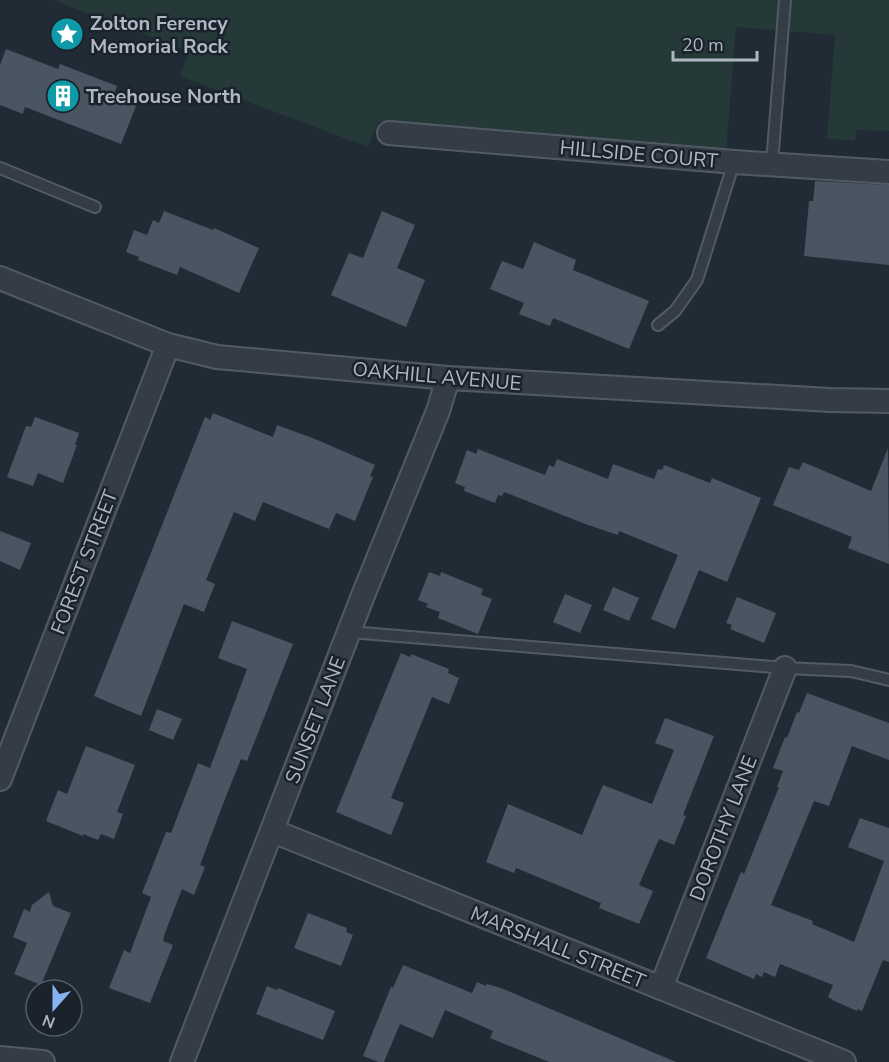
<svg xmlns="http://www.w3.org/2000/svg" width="889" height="1062" font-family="'Nunito Sans',sans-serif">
<rect width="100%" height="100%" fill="#212b36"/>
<polygon fill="#263939" points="53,0 889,0 889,131 856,130 855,140 827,139 835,35 736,27 726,151 378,122 368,147 180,76 189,51"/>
<g fill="#495561">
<polygon points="6,49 58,69 60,64 117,86 115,92 138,101 121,144 25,107 23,114 0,105 0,65"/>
<polygon points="815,181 889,185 889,265 804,256 809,201 813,201"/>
<polygon points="164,211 213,230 214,228 259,248 239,293 180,267 177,275 138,260 139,257 126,252 134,230 147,235 153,220 159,223"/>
<polygon points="382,211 415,225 397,268 425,280 406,327 331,295 349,253 363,258"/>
<polygon points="534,242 576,260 573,270 649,301 629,349 553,318 550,326 519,314 524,303 490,289 502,261 523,269"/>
<polygon points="213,413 273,437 277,425 315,439 375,465 370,476 373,477 355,521 336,513 329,529 263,502 255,521 234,512 206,580 215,584 204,612 184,604 141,716 94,696 205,417 210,420"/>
<polygon points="35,417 79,433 75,445 77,445 63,483 38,473 33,486 7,477 26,426 31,427"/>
<polygon points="888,448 889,564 848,548 852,537 773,505 789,467 799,470 803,462 871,491"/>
<polygon points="478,449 545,475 549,465 554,467 557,459 608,479 613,464 654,479 658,469 662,470 664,465 710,483 712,478 761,498 727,582 699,570 675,629 651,619 678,555 619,531 618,535 588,525 504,492 502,496 498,495 495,503 464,491 465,487 455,483 467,450 476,454"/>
<polygon points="0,531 31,543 20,570 0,561"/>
<polygon points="429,572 440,576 441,572 483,589 481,595 492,599 478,634 438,618 440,612 426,607 428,604 418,600"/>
<polygon points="613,587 639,598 629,621 603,610"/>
<polygon points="565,594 592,605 580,633 553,622"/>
<polygon points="737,597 776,613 764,643 730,629 732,625 726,623"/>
<polygon points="232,621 293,644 247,761 241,759 223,804 200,865 205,867 194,895 182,889 165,933 163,941 173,945 150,1003 109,988 124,950 130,953 151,897 142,893 166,832 171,833 198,763 210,768 247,669 218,658"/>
<polygon points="401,653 410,657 411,654 449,669 448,673 459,678 449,704 432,697 391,798 404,803 391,835 336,812"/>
<polygon points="807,693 889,723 889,760 852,746 829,806 814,801 771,905 813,921 812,924 854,942 884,861 848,847 860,818 889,828 889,962 883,960 862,1011 858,1009 857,1011 832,1000 832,999 828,997 833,985 780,964 775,977 764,972 762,977 756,974 754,979 706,958 741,872 744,874 779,787 777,787 783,771 773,768 785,737 787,738 797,712 799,713"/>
<polygon points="157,709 182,719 173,740 149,730"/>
<polygon points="665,718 714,736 683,815 686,816 674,845 659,839 639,885 653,891 639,924 599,908 601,903 516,868 514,873 486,862 508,804 582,835 603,785 652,804 674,750 655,743"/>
<polygon points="86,746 135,765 117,812 123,814 114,839 101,834 98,840 83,834 83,836 46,821 58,790 67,794"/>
<polygon points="49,892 53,906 71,913 41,985 14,974 27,943 13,937 24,909 30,912 32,905"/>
<polygon points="308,913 347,928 346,932 353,935 341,966 294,948"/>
<polygon points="403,965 472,993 477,982 486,986 487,984 501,988 676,1062 549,1062 490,1038 493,1031 445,1010 433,1038 400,1024 384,1062 379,1062 363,1056 391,987 393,988"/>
<polygon points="267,986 277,990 278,988 335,1011 323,1040 256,1014"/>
</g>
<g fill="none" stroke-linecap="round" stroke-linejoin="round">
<g stroke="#525a64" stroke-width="14">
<g id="service">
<polyline points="772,163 785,0"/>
<polyline points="0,168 95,207"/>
<polyline points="658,325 675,311 697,280 734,162"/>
<polyline points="350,632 785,668 851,671 889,680"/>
</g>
</g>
<g stroke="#525a64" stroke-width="26">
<g id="minor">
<polyline points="389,133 734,162 889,172"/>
<polyline points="0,278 168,345 217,357 448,378 830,400 889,401"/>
<polyline points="0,779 168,345"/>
<polyline points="273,831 844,1062"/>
<polyline points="661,988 785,668"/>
<polyline points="0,1058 43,1062"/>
<polyline points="182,1062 362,598 438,411 448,378"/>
</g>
</g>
<use href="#service" stroke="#343d46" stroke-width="10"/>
<use href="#minor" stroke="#343d46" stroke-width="22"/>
</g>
<defs>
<g id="sight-disc" transform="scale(1.725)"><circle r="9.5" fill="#0f9aa8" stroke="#1a222b"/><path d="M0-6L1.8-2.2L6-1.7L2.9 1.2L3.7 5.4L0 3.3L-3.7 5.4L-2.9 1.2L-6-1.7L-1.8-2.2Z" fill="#fff"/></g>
<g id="building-disc" transform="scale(1.725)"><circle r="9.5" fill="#0f9aa8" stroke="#1a222b"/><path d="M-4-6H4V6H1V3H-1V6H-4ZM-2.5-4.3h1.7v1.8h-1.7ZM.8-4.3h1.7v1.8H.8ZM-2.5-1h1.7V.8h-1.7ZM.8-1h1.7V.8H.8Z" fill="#fff"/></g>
</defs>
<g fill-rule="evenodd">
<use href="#sight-disc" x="67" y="34"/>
<use href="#building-disc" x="63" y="96"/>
</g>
<g text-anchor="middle" stroke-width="5" stroke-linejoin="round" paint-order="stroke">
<g font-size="20" font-weight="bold" fill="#afb7c3" stroke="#1a222b" text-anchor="start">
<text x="90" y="30">Zolton Ferency<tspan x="90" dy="23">Memorial Rock</tspan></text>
<text x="86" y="103">Treehouse North</text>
</g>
<g font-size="20" fill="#afb7c3" stroke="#1a222b">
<text transform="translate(639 154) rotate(5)" y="7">HILLSIDE COURT</text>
<text transform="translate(437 376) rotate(5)" y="7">OAKHILL AVENUE</text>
<text transform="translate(84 562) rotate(-69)" y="7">FOREST STREET</text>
<text transform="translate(315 720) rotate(-69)" y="7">SUNSET LANE</text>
<text transform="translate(723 828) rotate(-69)" y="7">DOROTHY LANE</text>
<text transform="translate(558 947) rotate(22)" y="7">MARSHALL STREET</text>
</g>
</g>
<g transform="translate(54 1008) rotate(201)"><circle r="28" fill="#1a222b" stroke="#565e68" stroke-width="1.5"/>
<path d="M0-4.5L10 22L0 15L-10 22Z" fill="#85b4f1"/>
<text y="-9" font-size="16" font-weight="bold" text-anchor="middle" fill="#afb7c3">N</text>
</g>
<path d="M673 51v9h84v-9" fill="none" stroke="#afb7c3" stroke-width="3"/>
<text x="682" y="51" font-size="18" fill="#afb7c3" stroke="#1a222b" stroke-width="4.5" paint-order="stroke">20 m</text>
</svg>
